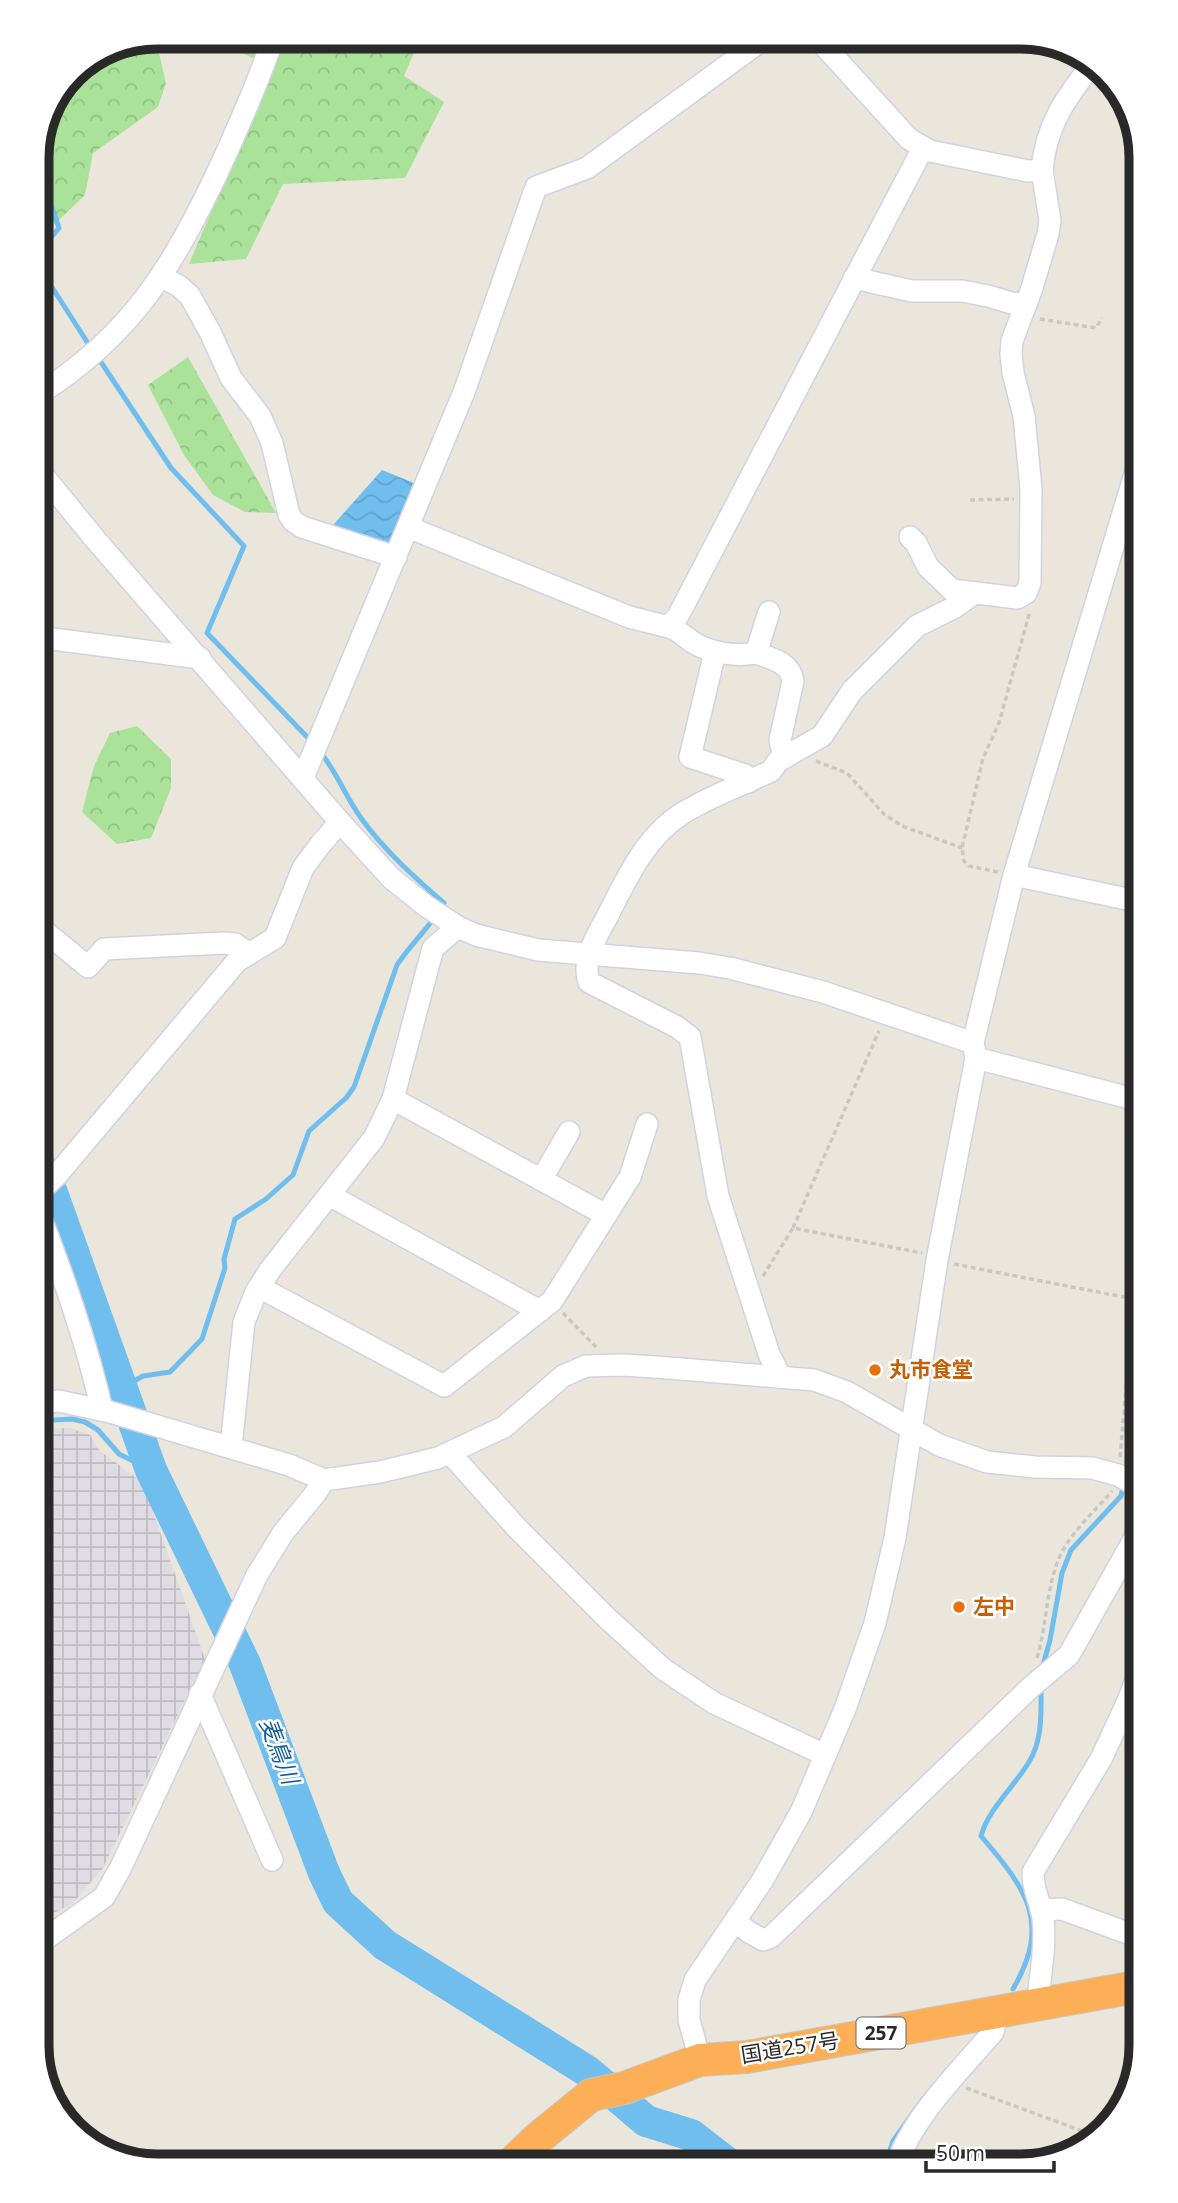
<svg xmlns="http://www.w3.org/2000/svg" width="1178" height="2203" font-family="'Open Sans','Noto Sans JP',sans-serif">
<defs>
<pattern id="industrial-grid" width="8" height="8" patternUnits="userSpaceOnUse" patternTransform="scale(1.75)"><rect width="8" height="8" fill="#dfdce4"/><path d="M0 4h8M4 0v8" fill="none" stroke="#bfbdc4"/></pattern>
<pattern id="forest-crowns" width="20" height="18" patternUnits="userSpaceOnUse" patternTransform="scale(1.75)"><rect width="20" height="18" fill="#a9e298"/><path d="M2 6a3 3 0 1 1 6 0M12 15a3 3 0 1 1 6 0" fill="none" stroke="#91c283"/></pattern>
<pattern id="water-waves" width="16" height="10" patternUnits="userSpaceOnUse" patternTransform="scale(1.75)"><rect width="16" height="10" fill="#6fbeed"/><path d="M0 5q4-4 8 0t8 0" fill="none" stroke="#60a3cb"/></pattern>
</defs>
<rect width="100%" height="100%" fill="#ebe6db"/>
<polygon fill="url(#industrial-grid)" points="70,1428 90,1435 99,1450 143,1483 205,1659 103,1868 73,1903 37,1922 37,1429"/>
<g fill="url(#forest-crowns)">
<polygon points="418,43 404,76 444,102 405,178 283,184 246,259 189,264 272,68 227,45"/>
<polygon points="157,45 166,83 158,107 93,153 85,195 37,241 37,150 72,72 111,46"/>
<polygon points="188,357 276,513 245,512 213,495 184,455 148,385"/>
<polygon points="137,726 171,759 171,788 151,838 117,844 82,812 94,766 110,733"/>
</g>
<polygon fill="url(#water-waves)" points="382,470 414,483 415,489 394,540 382,545 333,528 334,524"/>
<g fill="none" stroke-linecap="round" stroke-linejoin="round">
<g stroke="#6fbeed" stroke-width="5">
<polyline points="37,190 52,207 59,228 44,246 39,267 91,348"/>
<polyline points="97,356 171,468 244,546 207,633 313,743"/>
<path d="M321,753C337,773 346,797 361,818C384,850 414,877 444,903L439,910"/>
<path d="M122,1388L143,1376L170,1372L202,1339L225,1268L224,1259L235,1219L266,1199L293,1175L309,1131L346,1098L354,1087L397,965C408,948 422,935 434,918"/>
<polyline points="37,1421 72,1419 85,1422 98,1430 119,1454 151,1470"/>
<polyline points="1126,1473 1131,1453 1141,1292"/>
<polyline points="1042,1669 1050,1640 1062,1573 1071,1550 1121,1496 1124,1483"/>
<path d="M1013,1989C1052,1922 1026,1889 981,1836C989,1808 1014,1787 1029,1762C1043,1740 1041,1711 1041,1686"/>
<polyline points="885,2166 893,2141 923,2099"/>
</g>
<polyline stroke="#6fbeed" stroke-width="32" points="37,1160 52,1193 151,1470 245,1664 324,1873 338,1902 385,1945 587,2071 646,2121 691,2135 731,2166"/>
<g stroke="#d0d2e2" stroke-width="24">
<g id="minor">
<path d="M818,39L909,139L930,151L1028,171L1042,170C1046,124 1067,96 1094,62"/>
<polyline points="162,277 179,286 190,296 210,332 231,378 260,416 272,443 289,515 293,521 302,527 396,557"/>
<polyline points="854,278 912,291 962,291 988,296 1015,304 1027,302"/>
<path d="M37,395C133,335 173,266 220,167C238,127 257,86 271,44"/>
<polyline points="37,468 95,539 340,822 391,878 426,906 458,927 476,935 538,950 699,963 730,968 823,992 973,1043"/>
<polyline points="408,527 629,617 669,627 678,616 923,148"/>
<polyline points="910,537 916,543 928,567 952,590 1017,598 1026,593 1030,583 1031,489 1024,416 1013,373 1011,354 1012,341 1032,288 1048,234 1050,221 1042,170"/>
<path d="M769,612L756,653C772,659 790,662 793,681L780,740L784,758"/>
<path d="M669,627C680,631 685,637 694,643C711,653 736,657 756,653"/>
<polyline points="37,637 200,658"/>
<polyline points="715,652 690,757 745,775 749,782"/>
<polyline points="303,778 464,392 536,187 587,168 762,40"/>
<polyline points="1014,875 1141,902"/>
<polyline points="37,925 88,967 104,949 224,943 235,944 249,954"/>
<polyline points="976,1058 1141,1101"/>
<polyline points="393,1099 606,1215"/>
<polyline points="541,1180 569,1132"/>
<polyline points="37,1194 57,1175 237,961 275,938 303,868 320,845 340,822"/>
<polyline points="329,1195 540,1311"/>
<path d="M37,1208C63,1274 86,1341 102,1410"/>
<polyline points="259,1287 444,1386 552,1301 630,1177 647,1124"/>
<path d="M780,1376L769,1354L718,1196L690,1037L677,1027L589,982C582,962 595,938 605,921C625,882 644,837 683,813C710,796 742,785 771,771L778,761L822,736L852,691L917,626L955,607L975,593"/>
<polyline points="37,1403 59,1401 110,1412 289,1465 324,1480 380,1472 438,1458 504,1427 563,1376 586,1366 624,1365 669,1368 814,1380 847,1392 939,1445 987,1462 1035,1467 1092,1468 1118,1475 1141,1488"/>
<polyline points="231,1447 244,1322 256,1292 270,1270 374,1138 393,1099 433,948 458,927"/>
<polyline points="450,1453 516,1527 608,1619 663,1669 714,1703 825,1755"/>
<polyline points="200,1694 272,1860"/>
<polyline points="1041,1910 1062,1909 1141,1938"/>
<polyline points="736,1922 749,1932 763,1940 771,1937 1031,1687 1069,1655 1141,1527"/>
<polyline points="37,1945 104,1897 121,1867 257,1575 283,1533 315,1494 324,1480"/>
<path d="M1037,2006C1040,1977 1046,1948 1043,1919C1041,1902 1032,1889 1033,1872L1101,1759L1128,1701L1141,1667"/>
<polyline points="700,2060 689,2020 689,2000 695,1980 762,1881 801,1812 845,1709 875,1623 895,1538 937,1260 976,1058 973,1043 1014,875 1141,454"/>
<path d="M896,2166C913,2116 959,2072 993,2032L997,2014"/>
</g>
</g>
<g stroke="#c7c7c7" stroke-width="34">
<polyline id="highway" points="509,2166 536,2140 591,2095 624,2088 700,2060 747,2057 1141,1986"/>
</g>
<g stroke="#c7c7c7" stroke-width="3.5" stroke-dasharray="5 3.5" stroke-linecap="butt">
<polyline points="1040,319 1096,328 1102,318"/>
<polyline points="970,500 1014,499"/>
<polyline points="816,761 847,773 884,814 902,826 962,848"/>
<polyline points="998,872 969,866 964,861 962,848 983,758 999,723 1030,611"/>
<polyline points="793,1228 879,1031"/>
<polyline points="954,1264 1134,1299"/>
<polyline points="763,1276 793,1228 922,1253"/>
<polyline points="563,1313 597,1348"/>
<polyline points="1120,1457 1134,1299 1141,1169"/>
<path d="M1037,1658C1047,1625 1046,1587 1060,1556C1071,1532 1095,1511 1112,1491"/>
<polyline points="966,2088 1093,2135"/>
</g>
<use href="#minor" stroke="#fff" stroke-width="21"/>
<use href="#highway" stroke="#fcaf56" stroke-width="32"/>
</g>
<g fill="#e8710a" stroke="#fff" stroke-width="2.5">
<circle cx="875" cy="1370" r="7"/>
<circle cx="959" cy="1607" r="7"/>
</g>
<g text-anchor="middle" stroke-width="5" stroke-linejoin="round" paint-order="stroke">
<rect fill="#fff" stroke="#696969" stroke-width="2" x="856.5" y="2017.5" width="49" height="31" rx="5"/>
<g font-size="19" font-weight="bold" fill="#292929">
<text x="881" y="2040">257</text>
</g>
<g font-size="21" font-weight="bold" fill="#c56008" stroke="#fff" text-anchor="start">
<text x="889" y="1377">丸市食堂</text>
<text x="973" y="1614">左中</text>
</g>
<g font-size="21" fill="#292929" stroke="#fff">
<text transform="translate(790 2048) rotate(-9)" y="7">国道257号</text>
</g>
<g font-size="23" font-style="italic" fill="#0f5b98" stroke="#fff">
<text transform="translate(279 1751) rotate(69)" y="8">麦鳥川</text>
</g>
</g>
<path d="M0 0H1178V2203H0ZM157 49H1021A108 108 0 0 1 1129 157V2046A108 108 0 0 1 1021 2154H157A108 108 0 0 1 49 2046V157A108 108 0 0 1 157 49Z" fill="#fff" fill-rule="evenodd"/>
<path fill="none" stroke="#292929" stroke-width="9" d="M157 49H1021A108 108 0 0 1 1129 157V2046A108 108 0 0 1 1021 2154H157A108 108 0 0 1 49 2046V157A108 108 0 0 1 157 49Z"/>
<path d="M926 2161v10h128v-10" fill="none" stroke="#292929" stroke-width="3.5"/>
<text x="936" y="2161" font-size="21" fill="#292929" stroke="#ffffff" stroke-width="5" paint-order="stroke">50 m</text>
</svg>
